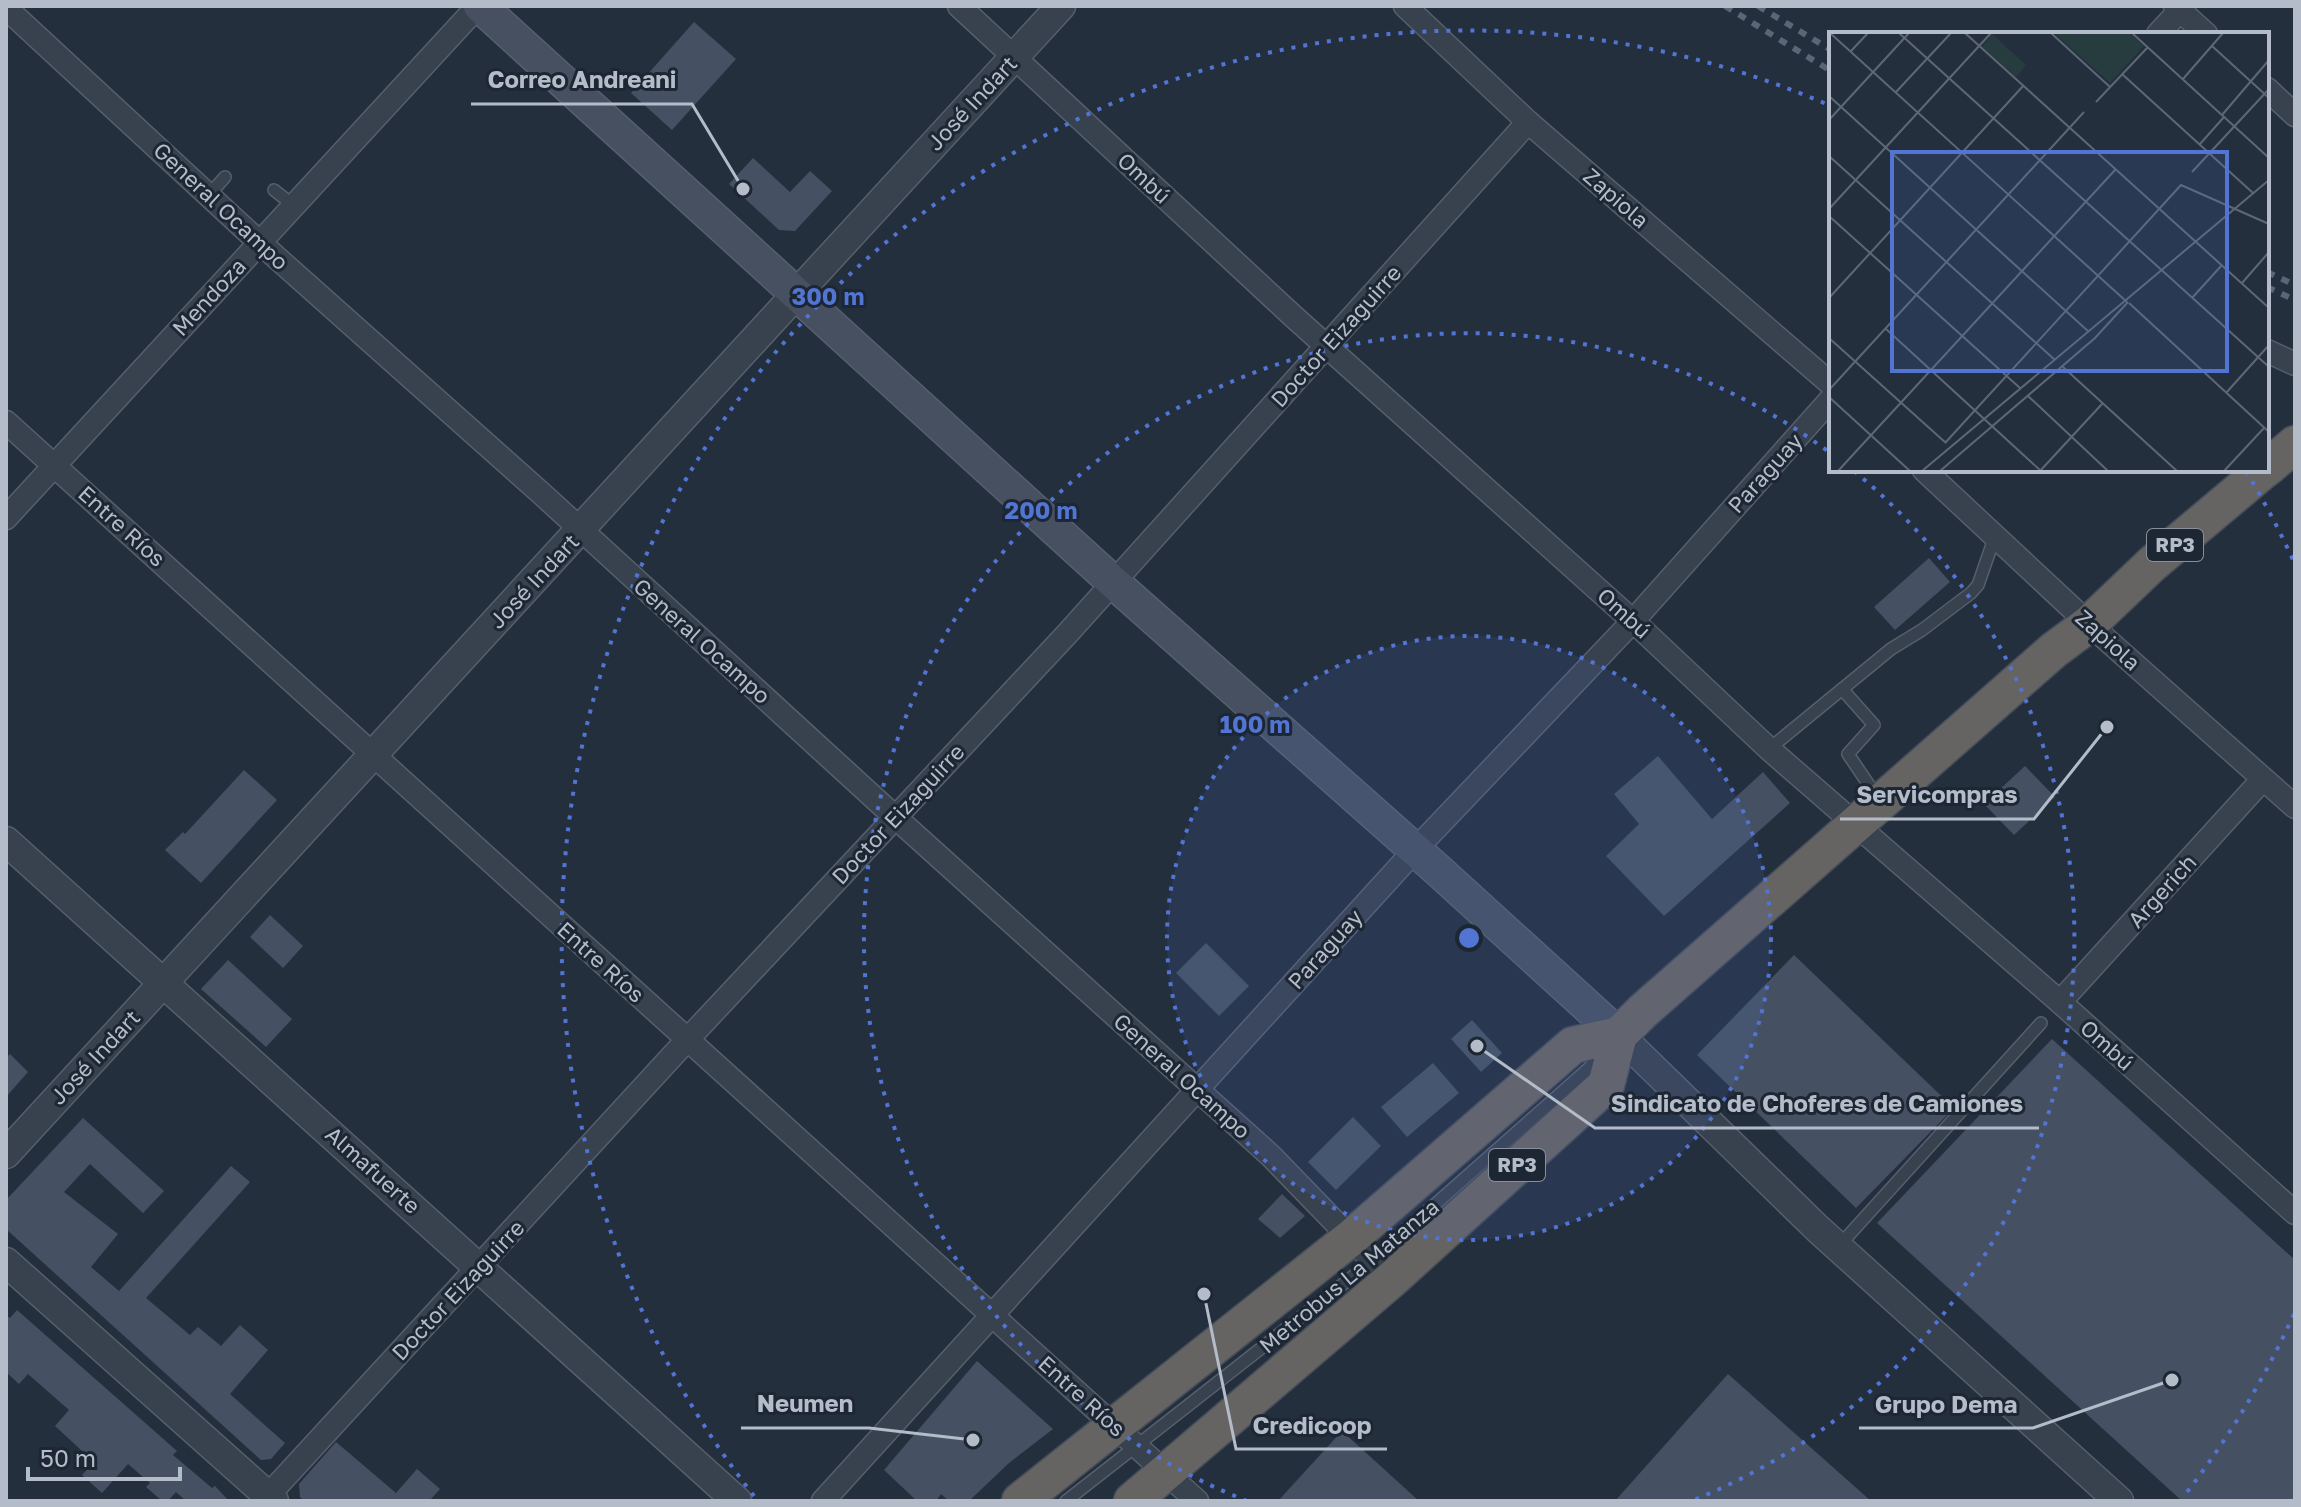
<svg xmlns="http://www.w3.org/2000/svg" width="2301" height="1507" font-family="'Golos Text',sans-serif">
<rect width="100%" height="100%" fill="#242f3e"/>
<g fill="#455162">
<polygon points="694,22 736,59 672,130 631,93"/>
<polygon points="753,158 790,192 810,171 832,191 795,231 779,230 729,184"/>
<polygon points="1929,558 1950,582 1895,630 1874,607"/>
<polygon points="1658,756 1712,819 1763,772 1790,803 1664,916 1606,856 1639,824 1614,794"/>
<polygon points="2025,766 2055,797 2014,835 1984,804"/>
<polygon points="244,770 277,800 201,883 165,850 183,832 185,834"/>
<polygon points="270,915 303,946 283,968 250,937"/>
<polygon points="1206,943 1249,986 1219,1016 1176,973"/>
<polygon points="1794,955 1954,1108 1856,1208 1697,1055"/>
<polygon points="228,960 292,1019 266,1047 201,989"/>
<polygon points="1472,1020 1502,1053 1481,1072 1451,1039"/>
<polygon points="2052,1039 2295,1260 2295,1501 2182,1501 1877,1223"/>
<polygon points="10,1054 28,1072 6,1097 6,1058"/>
<polygon points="1433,1063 1459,1093 1407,1137 1381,1107"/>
<polygon points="1353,1117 1381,1146 1336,1190 1308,1162"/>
<polygon points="83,1118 164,1191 143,1213 90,1164 64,1192 118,1234 91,1267 119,1291 231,1166 250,1182 146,1298 190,1335 198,1327 221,1346 240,1325 268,1350 230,1394 285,1443 271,1459 261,1460 6,1229 6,1200"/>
<polygon points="1282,1194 1305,1216 1280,1238 1258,1219"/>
<polygon points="17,1310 177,1451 173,1455 212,1488 215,1486 229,1501 186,1501 176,1492 168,1501 162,1501 146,1487 150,1483 128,1464 102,1493 82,1475 94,1462 55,1426 69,1410 28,1374 19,1384 6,1372 6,1315 10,1318"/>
<polygon points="977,1361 1053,1429 1009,1463 969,1501 949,1501 941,1494 936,1501 917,1501 884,1470"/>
<polygon points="1728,1374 1871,1501 1615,1501"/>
<polygon points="1342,1431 1419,1501 1278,1501"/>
<polygon points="336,1442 396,1493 417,1469 440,1489 431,1499 434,1501 304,1501 300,1497 299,1484"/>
</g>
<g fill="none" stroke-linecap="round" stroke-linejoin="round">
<g stroke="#565f6c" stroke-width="14">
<g id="service">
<polyline points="274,190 293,205"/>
<polyline points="209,195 225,177"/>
<polyline points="1842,689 1874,725 1848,754 1877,797"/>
<polyline points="1769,749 1891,649 1922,630 1971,593 1978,585 1995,536"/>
<polyline points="1838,1247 2041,1023"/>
<polyline points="1066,1501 1361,1270 1589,1068 1602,1053"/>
</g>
</g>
<g stroke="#565f6c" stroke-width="25">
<g id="minor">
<polyline points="959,6 1294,317 1633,621 1769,749 2060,1002 2295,1213"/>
<polyline points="1405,6 1528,122 1831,384"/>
<polyline points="2175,6 2206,34"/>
<polyline points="6,8 259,242 542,494 895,817 1271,1156 1391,1280"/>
<polyline points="2158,34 2184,6"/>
<polyline points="2267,89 2295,115"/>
<polyline points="2267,351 2295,364"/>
<polyline points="6,422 1197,1501"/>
<polyline points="1924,470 2089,624 2295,807"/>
<polyline points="6,518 478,6"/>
<polyline points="2060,1002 2263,779"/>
<polyline points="263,1501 687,1040 1067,634 1528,122"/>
<polyline points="823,1501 1415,850 1633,621 1831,399"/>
</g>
</g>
<g stroke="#565f6c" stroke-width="31">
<g id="tertiary">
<polyline points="6,841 737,1501"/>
<polyline points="1619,1035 1818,1229 2119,1501"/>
<polyline points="6,1154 1061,6"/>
<polyline points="6,1262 274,1501"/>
</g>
</g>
<g stroke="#565f6c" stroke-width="35">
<polyline id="secondary" points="480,6 1113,582 1440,872 1619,1035"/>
</g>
<g stroke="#434c59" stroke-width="39">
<g id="trunk">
<polyline points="2267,468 2295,444"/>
<polyline points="1020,1501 1352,1237 1573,1045 1619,1035"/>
<polyline points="1132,1501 1391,1280 1606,1085 1619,1035 1643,1011 2054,650 2089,624 2152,564 2264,470"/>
</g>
</g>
<use href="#service" stroke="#38414e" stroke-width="11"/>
<use href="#minor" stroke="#38414e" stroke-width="22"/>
<use href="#tertiary" stroke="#38414e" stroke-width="28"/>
<use href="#secondary" stroke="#465061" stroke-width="32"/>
<use href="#trunk" stroke="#656462" stroke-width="36"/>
<g stroke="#5a6575" stroke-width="6" stroke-dasharray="8 8" stroke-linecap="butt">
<polyline points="1725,6 1831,71"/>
<polyline points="1758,6 1831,50"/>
<polyline points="2267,272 2295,285"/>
<polyline points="2267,287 2295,300"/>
</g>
</g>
<circle cx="1469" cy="938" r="302" fill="#5274d3" fill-opacity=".12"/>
<g fill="none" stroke="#5274d3" stroke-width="4" stroke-dasharray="4 8">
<circle cx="1469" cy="938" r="302"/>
<path d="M1247 1501A605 605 0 1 1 1829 452M1854 471A605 605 0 0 1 1691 1501"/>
<path d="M2294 1314A907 907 0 0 1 2184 1496M754 1496A907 907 0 0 1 1831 106M2246 471A907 907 0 0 1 2294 562"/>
</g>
<g text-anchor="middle" stroke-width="6" stroke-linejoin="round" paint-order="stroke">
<g fill="#1d2633" stroke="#878f9c" stroke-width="2">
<rect x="2147" y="529" width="56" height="32" rx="6"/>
<rect x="1489" y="1149" width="56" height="32" rx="6"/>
</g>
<g font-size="20" font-weight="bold" fill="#b4bcc9">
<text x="2175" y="552">RP3</text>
<text x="1517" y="1172">RP3</text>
</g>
<g font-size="22" fill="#b4bcc9" stroke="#1d2633">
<text transform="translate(972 103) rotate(-47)" y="8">José Indart</text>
<text transform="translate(1144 178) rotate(43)" y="8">Ombú</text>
<text transform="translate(1616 198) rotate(41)" y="8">Zapiola</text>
<text transform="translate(221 206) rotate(43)" y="8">General Ocampo</text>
<text transform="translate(209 297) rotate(-47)" y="8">Mendoza</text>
<text transform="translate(1336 336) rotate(-48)" y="8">Doctor Eizaguirre</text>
<text transform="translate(1765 473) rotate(-48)" y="8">Paraguay</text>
<text transform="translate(122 526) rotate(42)" y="8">Entre Ríos</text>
<text transform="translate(534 581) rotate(-47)" y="8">José Indart</text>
<text transform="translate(1624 613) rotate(42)" y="8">Ombú</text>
<text transform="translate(2108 640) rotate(42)" y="8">Zapiola</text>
<text transform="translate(702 641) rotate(42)" y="8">General Ocampo</text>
<text transform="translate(898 814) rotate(-47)" y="8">Doctor Eizaguirre</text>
<text transform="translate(2162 891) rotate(-48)" y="8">Argerich</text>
<text transform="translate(1325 949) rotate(-48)" y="8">Paraguay</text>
<text transform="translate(601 962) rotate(42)" y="8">Entre Ríos</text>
<text transform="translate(2107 1045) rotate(42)" y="8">Ombú</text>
<text transform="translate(95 1057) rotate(-47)" y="8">José Indart</text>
<text transform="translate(1182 1076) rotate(42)" y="8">General Ocampo</text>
<text transform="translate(373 1170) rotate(42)" y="8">Almafuerte</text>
<text transform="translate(1349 1276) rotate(-40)" y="8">Metrobus La Matanza</text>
<text transform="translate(458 1290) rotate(-47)" y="8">Doctor Eizaguirre</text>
<text transform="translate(1082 1396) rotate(42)" y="8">Entre Ríos</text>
</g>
</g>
<g transform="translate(1829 32)">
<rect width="440" height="440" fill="#242f3e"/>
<path d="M225,1H300L315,14L281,51ZM163,2L197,33L187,45L153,15Z" fill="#263c3f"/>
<path fill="none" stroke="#5e6776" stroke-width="2" d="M1,1L298,270M70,1L440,335M136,1L440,276M222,1L281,55M303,1L440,126M383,14L440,66M22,19L39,1M293,42L424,161M354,47L394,1M67,60L122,1M0,64L260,300M267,70L319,15M393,83L440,28M0,88L80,1M371,112L395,85M0,124L226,328M363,140L440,57M0,177L162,1M0,184L191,356M413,251L440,220M0,266L195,53M363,266L393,233M300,271L440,400M57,297L212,439M0,306L117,411M234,335L348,439M0,358L255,80M397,361L440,313M198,363L279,439M0,365L81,439M116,411L352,153L440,192M9,439L286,138M93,439L440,148M111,439L266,306L299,270M211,439L273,372M395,439L435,396"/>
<path fill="#5274d3" fill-opacity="0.15" stroke="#5274d3" stroke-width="4" d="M63,120H398V339H63Z"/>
<rect width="440" height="440" fill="none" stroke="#b4bcc9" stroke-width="4"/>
</g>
<circle cx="1469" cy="938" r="12" fill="#5274d3" stroke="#1d2633" stroke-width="4"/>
<g font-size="24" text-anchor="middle" font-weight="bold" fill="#5274d3" stroke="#1d2633" stroke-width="6" stroke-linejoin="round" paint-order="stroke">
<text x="828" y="305">300 m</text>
<text x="1041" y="519">200 m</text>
<text x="1255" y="733">100 m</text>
</g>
<path fill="none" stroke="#b4bcc9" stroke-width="3" d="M743 189L692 104H471M2107 727L2034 819H1840M1477 1046L1595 1128H2039M973 1440L869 1428H741M2172 1380L2033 1428H1859M1204 1294L1236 1449H1387"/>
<g fill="#b4bcc9" stroke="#1d2633" stroke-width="3">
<circle cx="743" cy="189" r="8"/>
<circle cx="2107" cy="727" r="8"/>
<circle cx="1477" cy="1046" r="8"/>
<circle cx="973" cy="1440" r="8"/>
<circle cx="2172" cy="1380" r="8"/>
<circle cx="1204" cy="1294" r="8"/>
</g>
<g font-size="24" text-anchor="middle" font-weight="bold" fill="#b4bcc9" stroke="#1d2633" stroke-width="6" stroke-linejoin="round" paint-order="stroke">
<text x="582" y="88">Correo Andreani</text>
<text x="1937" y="803">Servicompras</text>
<text x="1817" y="1112">Sindicato de Choferes de Camiones</text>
<text x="805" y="1412">Neumen</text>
<text x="1946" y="1413">Grupo Dema</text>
<text x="1312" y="1434">Credicoop</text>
</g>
<rect width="2301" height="1507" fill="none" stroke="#b4bcc9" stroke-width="16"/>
<path d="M28 1467v12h152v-12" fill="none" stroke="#b4bcc9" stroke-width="4"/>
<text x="40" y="1467" font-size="24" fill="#b4bcc9" stroke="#1d2633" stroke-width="6" paint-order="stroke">50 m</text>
</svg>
